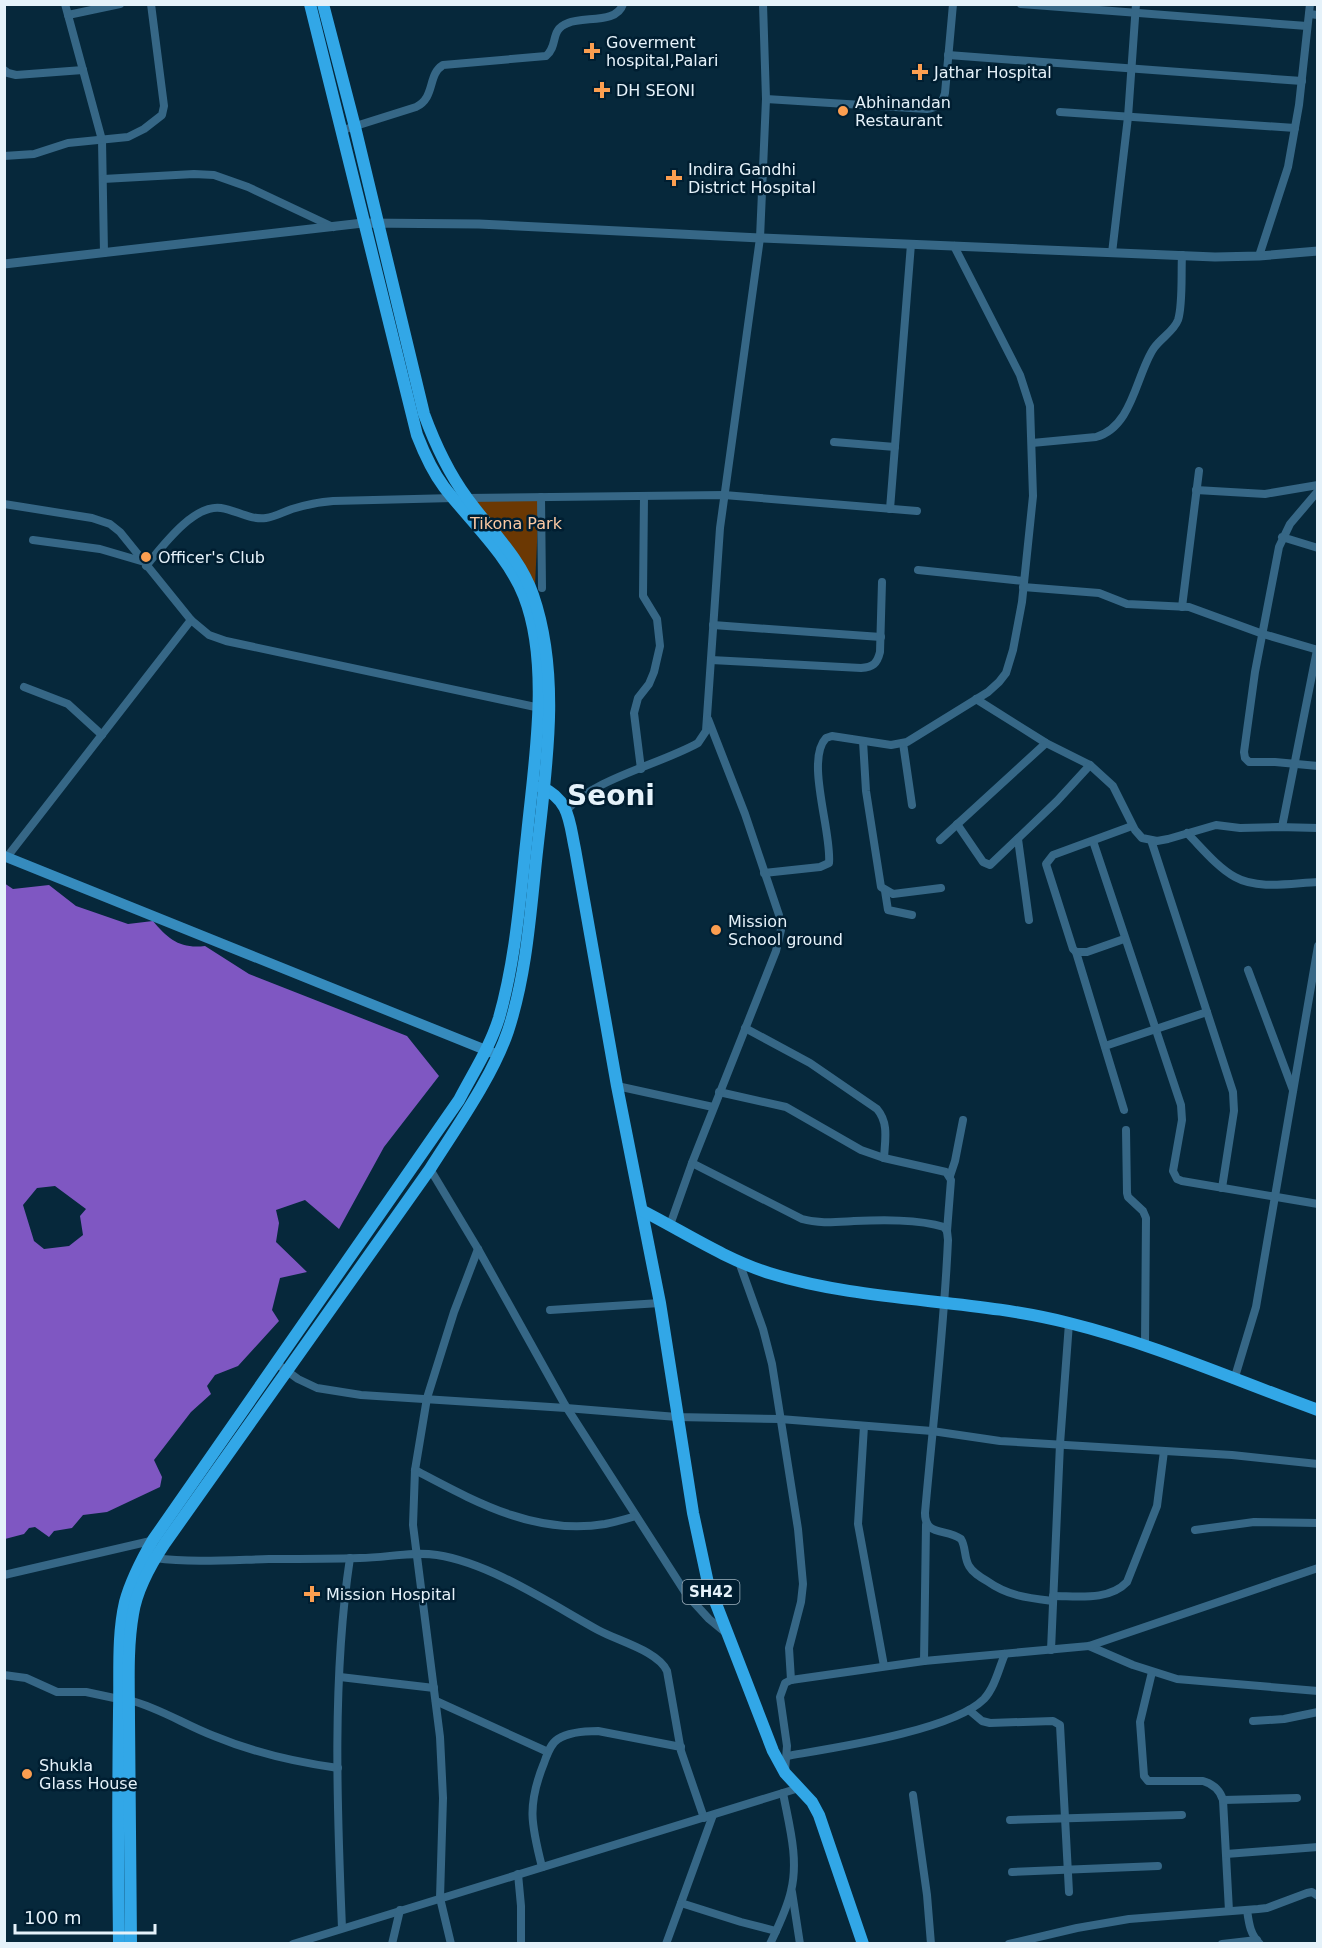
<svg xmlns="http://www.w3.org/2000/svg" width="1322" height="1948" font-family="'DejaVu Sans',sans-serif">
<rect width="100%" height="100%" fill="#06283b"/>
<polygon fill="#6b3803" points="539,500 535,586 472,501"/>
<path fill="#7f57c2" fill-rule="evenodd" d="M4,883L13,889L49,885L76,906L128,924L153,921C168,939 180,949 205,946L249,974L407,1036L439,1076L384,1147L339,1229L305,1200L276,1210L279,1223L276,1242L307,1272L280,1278L272,1310L279,1321L238,1366L215,1375L207,1386L211,1394L191,1412L154,1460L162,1477L160,1487L107,1512L83,1515L72,1528L54,1531L49,1537L35,1527L29,1528L24,1534L5,1539ZM55,1186L86,1209L80,1216L83,1235L69,1246L44,1249L34,1241L23,1205L37,1188Z"/>
<g fill="none" stroke-linecap="round" stroke-linejoin="round">
<g stroke="#366786" stroke-width="8">
<polyline points="65,4 102,140 104,253"/>
<polyline points="1021,4 1307,26"/>
<polyline points="1309,14 1318,15"/>
<polyline points="68,15 120,4"/>
<polyline points="948,55 1302,81"/>
<polyline points="4,70 8,73 16,75 83,70"/>
<path d="M766,99L927,109C937,108 943,103 945,93L953,4"/>
<polyline points="1060,112 1295,128"/>
<path d="M343,130L416,107C436,97 427,75 443,65L546,56C559,45 549,30 568,23C584,16 617,24 623,4"/>
<polyline points="4,156 34,154 68,143 128,137 144,129 162,115 164,106 151,4"/>
<polyline points="103,179 194,174 214,175 248,187 333,227"/>
<polyline points="1112,253 1128,117 1136,4"/>
<polyline points="1259,256 1288,167 1299,105 1310,4"/>
<polyline points="834,442 895,447"/>
<path d="M1032,443L1096,437C1133,427 1136,374 1154,348C1161,338 1174,331 1178,320C1183,305 1181,272 1182,255"/>
<polyline points="1196,490 1265,494 1318,485"/>
<polyline points="1318,491 1290,524 1279,547 1255,672 1244,752 1245,758 1249,762 1275,762 1318,766"/>
<polyline points="541,497 542,588"/>
<polyline points="466,498 724,495 917,511"/>
<polyline points="4,504 92,518 110,524 120,532 191,620 209,635 226,641 540,708"/>
<polyline points="890,509 911,244"/>
<polyline points="1282,537 1318,548"/>
<polyline points="33,540 100,549 141,561"/>
<path d="M146,566C162,547 193,504 221,508C236,510 249,520 266,518C275,517 283,512 292,509C305,505 319,502 333,501L454,498"/>
<polyline points="918,570 1024,581"/>
<polyline points="1023,587 1099,593 1127,604 1189,607 1263,634 1318,650"/>
<polyline points="1182,607 1199,471"/>
<polyline points="713,625 881,637"/>
<path d="M711,660L861,668C873,667 877,664 880,652L882,582"/>
<polyline points="24,687 68,704 102,735"/>
<polyline points="976,699 1046,743 1090,765 1113,786 1135,830 1142,838 1157,841 1168,839 1216,825 1240,828 1278,827 1318,828"/>
<polyline points="863,741 866,791 881,887 893,894 941,888"/>
<polyline points="903,743 912,805"/>
<polyline points="641,769 634,713 638,698 649,684 654,672 660,646 657,619 643,596 644,496"/>
<path d="M567,810C593,779 661,764 698,743L706,731L720,528L760,238L766,99L763,4"/>
<polyline points="957,824 983,862 990,865 1057,801 1090,765"/>
<polyline points="1282,827 1317,650"/>
<path d="M1187,833C1202,848 1217,867 1235,877C1258,890 1292,883 1318,882"/>
<polyline points="1018,839 1029,920"/>
<polyline points="940,840 1046,743"/>
<polyline points="1151,840 1233,1092 1234,1111 1222,1188"/>
<polyline points="1093,841 1181,1105 1182,1120 1173,1171 1177,1179 1182,1181 1318,1204"/>
<polyline points="7,857 191,620"/>
<path d="M764,873L820,867L829,863C832,832 805,760 826,738L832,736L891,745L907,742L988,692L999,682L1006,673L1013,650L1022,602L1033,496L1030,406L1020,375L954,246"/>
<polyline points="885,891 888,910 912,915"/>
<polyline points="1124,939 1087,952 1076,952 1073,949 1046,864 1053,855 1132,826"/>
<polyline points="1076,952 1124,1110"/>
<polyline points="1248,970 1293,1090"/>
<path d="M745,1028L810,1063L877,1109C889,1123 885,1140 884,1158"/>
<polyline points="1105,1046 1207,1012"/>
<polyline points="617,1086 713,1107"/>
<polyline points="719,1092 786,1107 861,1150 884,1158 946,1172 951,1180 947,1231"/>
<polyline points="1126,1130 1127,1193 1128,1197 1143,1211 1146,1218 1145,1345"/>
<path d="M692,1163L802,1219C819,1224 836,1222 854,1221C881,1220 918,1219 944,1227L947,1231L948,1240C944,1331 933,1422 925,1513C925,1537 946,1528 961,1539C966,1547 964,1558 969,1566C973,1573 980,1577 987,1581C1008,1596 1028,1598 1053,1601"/>
<polyline points="430,1169 478,1249 565,1405 687,1595 709,1619 726,1633"/>
<polyline points="950,1176 955,1161 963,1120"/>
<polyline points="670,1225 692,1163 776,951 781,930 779,915 745,814 708,719"/>
<polyline points="739,1262 763,1329 772,1364 798,1529 803,1584 801,1602 789,1648 791,1680"/>
<polyline points="550,1310 660,1303"/>
<polyline points="276,1363 298,1379 317,1388 361,1395 566,1408 677,1417 780,1419 932,1431 1000,1441 1232,1455 1318,1464"/>
<polyline points="1234,1380 1256,1307 1318,946"/>
<polyline points="864,1426 858,1524 884,1666"/>
<path d="M415,1470C474,1501 535,1536 605,1524C615,1522 626,1519 636,1516"/>
<polyline points="1195,1530 1254,1522 1318,1523"/>
<path d="M155,1558C192,1563 231,1560 269,1559C299,1559 330,1559 360,1558C386,1558 411,1551 437,1555C490,1563 551,1604 598,1630C618,1641 658,1651 667,1671L681,1751L704,1818"/>
<polyline points="4,1575 155,1540"/>
<path d="M1053,1596C1078,1596 1109,1601 1127,1582L1157,1506L1164,1451"/>
<polyline points="1089,1646 1133,1665 1177,1679 1318,1691"/>
<polyline points="1051,1650 1060,1444 1069,1323"/>
<polyline points="924,1661 926,1525"/>
<path d="M1152,1672L1140,1722L1144,1776L1148,1781H1203C1213,1784 1220,1790 1223,1800L1229,1911"/>
<polyline points="4,1675 26,1678 57,1692 86,1692 119,1699"/>
<polyline points="340,1677 434,1688"/>
<path d="M129,1700C160,1708 185,1725 214,1736C255,1753 294,1762 338,1768"/>
<polyline points="436,1701 548,1752"/>
<polyline points="969,1710 982,1721 990,1723 1053,1721 1060,1725 1069,1892"/>
<polyline points="1253,1721 1284,1719 1318,1712"/>
<path d="M787,1756C833,1748 952,1731 984,1699C995,1687 999,1668 1005,1654"/>
<polyline points="785,1771 787,1746 780,1697 785,1683 791,1680 924,1661 1089,1646 1318,1568"/>
<polyline points="913,1795 927,1895 931,1944"/>
<polyline points="1223,1800 1297,1798"/>
<polyline points="1010,1820 1182,1815"/>
<polyline points="1226,1854 1318,1847"/>
<path d="M542,1867C531,1824 527,1805 544,1763C547,1755 550,1744 558,1739C569,1732 585,1731 598,1731L681,1747"/>
<polyline points="1012,1872 1158,1866"/>
<polyline points="518,1874 521,1906 521,1944"/>
<polyline points="792,1892 800,1944"/>
<polyline points="681,1903 741,1922 776,1931"/>
<path d="M1247,1910C1249,1924 1250,1934 1260,1944"/>
<path d="M342,1928C337,1808 332,1677 350,1558"/>
<polyline points="293,1944 799,1788"/>
<polyline points="392,1944 400,1910"/>
<polyline points="451,1944 440,1898 443,1798 440,1737 413,1525 415,1470 427,1398 454,1312 478,1249"/>
<polyline points="666,1944 713,1815"/>
<path d="M770,1944C778,1927 787,1909 791,1891C799,1859 789,1825 783,1793"/>
<polyline points="1009,1944 1077,1928 1129,1919 1258,1909 1267,1908 1307,1893 1312,1892 1318,1896"/>
<polyline points="1222,1944 1257,1940"/>
</g>
<polyline stroke="#366786" stroke-width="9" points="4,264 363,223 479,224 760,238 1215,257 1259,256 1318,251"/>
<polyline stroke="#368bbd" stroke-width="10" points="4,856 498,1055"/>
<g stroke="#32a7e7" stroke-width="12">
<path d="M541,787C570,800 569,821 575,849L617,1086L660,1303L693,1513L708,1583L773,1751L785,1773L812,1802L819,1815L863,1944"/>
<path d="M643,1211C684,1232 725,1259 769,1273C866,1303 971,1298 1069,1323C1154,1344 1235,1380 1318,1410"/>
<path d="M119,1944C118,1866 118,1788 119,1711C120,1675 117,1636 125,1602C131,1580 142,1559 153,1540L459,1100C473,1073 490,1047 499,1018C516,958 520,897 527,835C534,763 551,665 524,596C507,554 471,522 444,487C432,471 424,453 417,435L310,4"/>
<path d="M131,1944C131,1869 129,1794 129,1719C129,1685 127,1648 133,1614C137,1588 151,1564 165,1543L430,1169C456,1128 493,1076 508,1031C526,976 530,918 536,861C545,775 562,679 533,595C520,557 490,530 467,498C448,472 435,444 424,414L355,127L323,4"/>
</g>
</g>
<g fill="#fb9e50" stroke="#001e31" stroke-width="2">
<path d="M589 42h6v6h6v6h-6v6h-6v-6h-6v-6h6z"/>
<path d="M917 63h6v6h6v6h-6v6h-6v-6h-6v-6h6z"/>
<path d="M599 81h6v6h6v6h-6v6h-6v-6h-6v-6h6z"/>
<circle cx="843" cy="111" r="6"/>
<path d="M671 169h6v6h6v6h-6v6h-6v-6h-6v-6h6z"/>
<circle cx="146" cy="557" r="6"/>
<circle cx="716" cy="930" r="6"/>
<path d="M309 1585h6v6h6v6h-6v6h-6v-6h-6v-6h6z"/>
<circle cx="27" cy="1774" r="6"/>
</g>
<g text-anchor="middle" stroke-width="5" stroke-linejoin="round" paint-order="stroke">
<rect fill="#001e31" stroke="#a0b2be" stroke-width="1.5" x="682.5" y="1580" width="57" height="24" rx="4.5"/>
<g font-size="15" font-weight="bold" fill="#e5f2fa">
<text x="711" y="1597">SH42</text>
</g>
<g font-size="16" fill="#e5f2fa" stroke="#001e31" text-anchor="start">
<text x="606" y="48">Goverment<tspan x="606" dy="18">hospital,Palari</tspan></text>
<text x="934" y="78">Jathar Hospital</text>
<text x="616" y="96">DH SEONI</text>
<text x="855" y="108">Abhinandan<tspan x="855" dy="18">Restaurant</tspan></text>
<text x="688" y="175">Indira Gandhi<tspan x="688" dy="18">District Hospital</tspan></text>
<text x="158" y="563">Officer's Club</text>
<text x="728" y="927">Mission<tspan x="728" dy="18">School ground</tspan></text>
<text x="326" y="1600">Mission Hospital</text>
<text x="39" y="1771">Shukla<tspan x="39" dy="18">Glass House</tspan></text>
</g>
<g font-size="16" fill="#fdcaa4" stroke="#001e31">
<text x="516" y="529">Tikona Park</text>
</g>
<g font-size="28" font-weight="bold" fill="#e5f2fa" stroke="#001e31">
<text x="611" y="805">Seoni</text>
</g>
</g>
<rect width="1322" height="1948" fill="none" stroke="#e5f2fa" stroke-width="12"/>
<path d="M15 1924v9h140v-9" fill="none" stroke="#e5f2fa" stroke-width="3"/>
<text x="24" y="1924" font-size="18" fill="#e5f2fa" stroke="#001e31" stroke-width="4.5" paint-order="stroke">100 m</text>
</svg>
